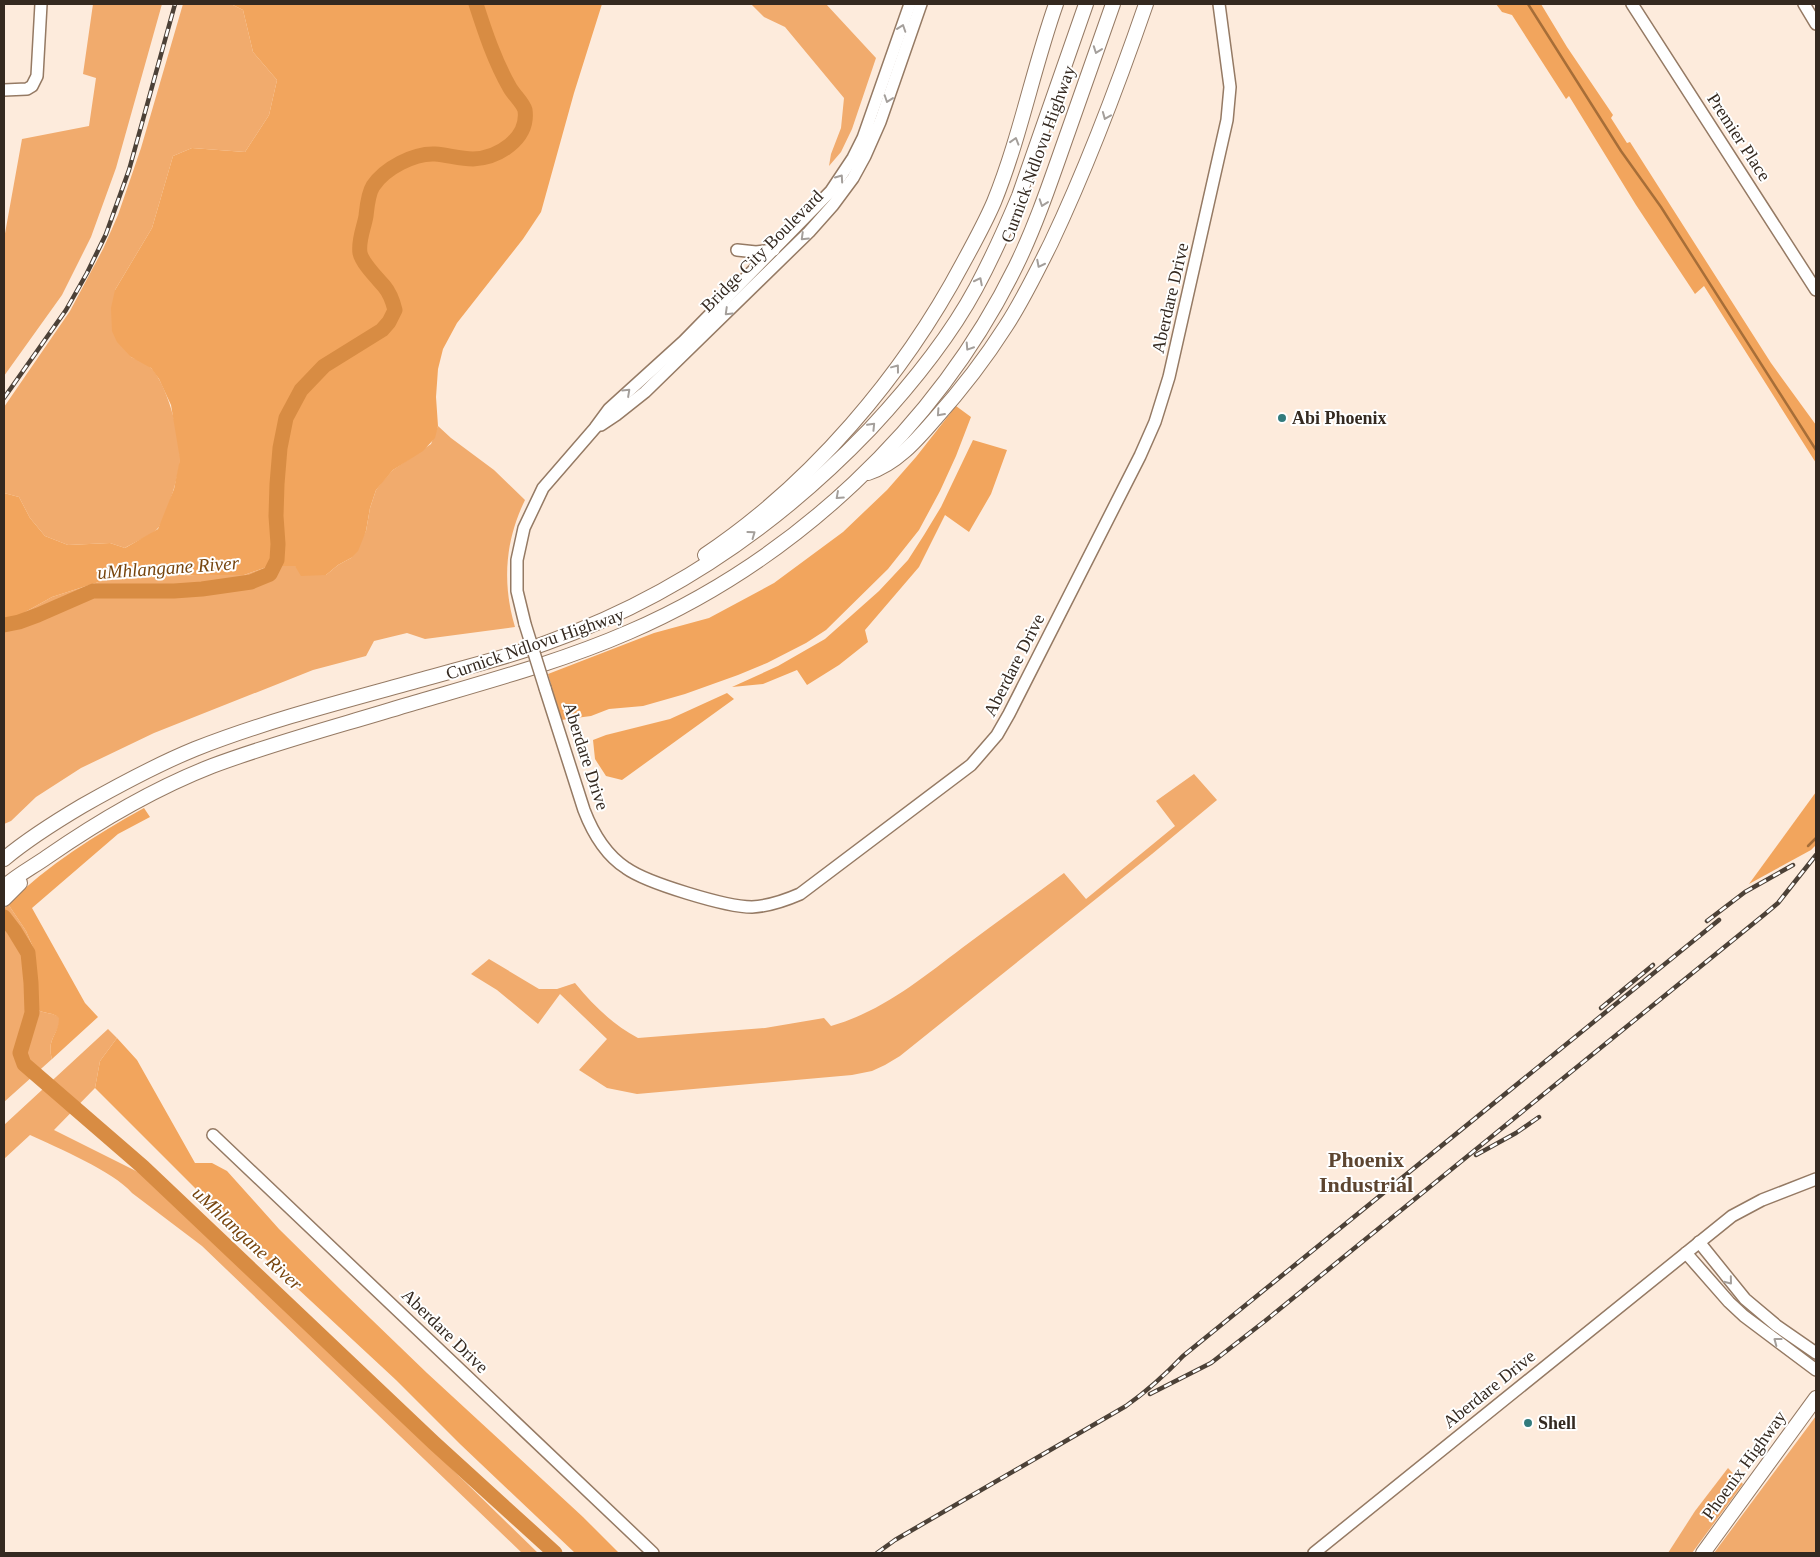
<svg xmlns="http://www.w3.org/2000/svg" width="1820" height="1557" font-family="Georgia,serif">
<rect width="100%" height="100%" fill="#fdebdc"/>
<g fill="#f1ab6d">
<polygon points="93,4 162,4 116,168 91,237 62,295 4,376 4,239 22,139 89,126 96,78 83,74"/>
<path d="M183,4H231L243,10L253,52L277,80L269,115L245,152L192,148L173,156L152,228L115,290L131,357C138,360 147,363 151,368C167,384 181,437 180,459C180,472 166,519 158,528C153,535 132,543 125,548L110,543L68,545L45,536L30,518L19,497L4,493V407L70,311L103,249L118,215L141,148Z"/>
<polygon points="751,4 826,4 876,58 852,129 841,152 829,166 831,154 841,128 844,98 785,27 764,17"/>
<path d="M438,426L451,438L494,470L525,500C505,541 502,583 515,627L425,639L407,633L374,641L366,656L313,670L154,733L81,768L36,797L11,821L4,824V619L20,615L52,597L105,580L195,575H244L270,566H295L326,575L338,565L351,558L366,531L370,508L376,490L382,482L393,470L431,444Z"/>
<path d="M1194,774L1217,800L1152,854L900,1056L885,1065L872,1071L852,1075L637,1094L607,1088L579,1070L607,1039L560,994L538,1024L497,990L471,974L489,959L539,989H557L575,983C594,1006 612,1024 638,1038L765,1028L824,1018L831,1026C881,1012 921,979 962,948C996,923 1030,898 1064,873L1086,899L1175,826L1156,801Z"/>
<path d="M8,904L26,931L35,952L36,1009C44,1014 53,1012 60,1018C59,1035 46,1038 52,1059L4,1102V909Z"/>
<path d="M108,1029L117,1038L100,1061L95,1088L54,1130L142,1174L229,1257L338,1358L538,1553H522L202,1246L132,1193C113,1171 58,1148 30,1135L4,1159V1125Z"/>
<polygon points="1816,1416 1816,1553 1714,1553"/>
<polygon points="1728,1468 1743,1484 1692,1553 1668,1553 1695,1511"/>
</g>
<g fill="#f2a55d">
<polygon points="231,4 602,4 574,93 541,212 523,239 457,323 443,349 438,369 436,397 438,426 435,438 423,451 393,470 376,490 370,508 366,531 358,551 351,558 338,565 326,575 301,576 295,566 270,566 244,575 195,575 105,580 52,597 20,615 4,619 4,493 19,497 30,518 45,536 68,545 110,543 125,548 158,529 174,489 180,459 171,405 159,379 151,368 131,357 117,342 112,331 111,308 115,290 152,228 173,156 192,148 245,152 269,115 277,80 253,52 243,10"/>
<polygon points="1496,4 1541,4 1567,47 1613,115 1611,118 1627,143 1630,142 1771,363 1816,425 1816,463 1704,286 1695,294 1636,205 1569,96 1566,99 1512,15 1502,12"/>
<polygon points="956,406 971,417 956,456 940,491 919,530 888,569 826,630 806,643 767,663 738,675 685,694 643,706 609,709 591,716 561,720 548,674 654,633 709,618 774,583 843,532 887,490 916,457"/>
<polygon points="973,440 1007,450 991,494 969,532 945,515 919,567 865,630 868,642 839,665 807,685 797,670 763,684 732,687 778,666 825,639 879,591 908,560 924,535 941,507"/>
<polygon points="727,693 734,699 622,780 606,776 595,759 593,740 606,735 670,719"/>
<polygon points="1816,792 1816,845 1811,850 1749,884"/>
<path d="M144,808L150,817L118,834L32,908L85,1003L98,1017L52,1059C46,1038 59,1035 59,1018C53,1012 44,1014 36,1009L35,952L26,931L8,904C48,865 95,835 144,808Z"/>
<polygon points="117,1038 137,1060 195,1163 212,1163 227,1171 279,1229 343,1292 427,1373 583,1517 619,1553 575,1553 460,1444 396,1380 269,1262 95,1088 100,1061"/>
</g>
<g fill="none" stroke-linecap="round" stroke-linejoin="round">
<g stroke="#a76e38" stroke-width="2.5">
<polyline points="1528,4 1621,151 1661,207 1816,450"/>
<polyline points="1808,846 1816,838"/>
</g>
<g stroke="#d88c43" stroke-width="15">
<path d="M4,625L19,622L38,615L93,591H174L202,589L251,582L270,574L277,560L278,544L276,516L277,484L280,448L286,418L301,390L324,366L382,330L389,322L395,310C393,302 390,293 384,286C377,278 362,263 360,253C358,240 364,228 366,216C367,207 368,194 373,186C385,168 414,153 435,154C448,155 460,159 473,159C498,158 529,139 525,110C523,103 514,95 510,88C495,62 485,32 476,4"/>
<polyline points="4,917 14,930 28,953 31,983 32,1013 20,1053 24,1064 143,1167 434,1443 555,1553"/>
</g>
<g stroke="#957a64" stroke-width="14">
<g id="minor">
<polyline points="1632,4 1816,290"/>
<polyline points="1804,4 1816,24"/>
<polyline points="4,90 27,89 32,86 37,76 41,4"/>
<polyline points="737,250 756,252 774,250"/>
<polyline points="601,425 616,415 645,392 809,232 833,205 853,178 865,156 880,122 921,4"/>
<polyline points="525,624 517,591 517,560 524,528 543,488 595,428 609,409 684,341 831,191 853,158 863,138 910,4"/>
<path d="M545,688L584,810C592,831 606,855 626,868C647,883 726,907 752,907C769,906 784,901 800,894L971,765L997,735L1009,714L1140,456L1155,422L1169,377L1227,120L1230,87L1219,4"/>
<polyline points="213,1135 653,1553"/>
<polyline points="1699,1242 1745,1299 1777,1326 1816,1353"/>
<polyline points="1686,1253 1729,1302 1744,1316 1816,1370"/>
<polyline points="1314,1553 1732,1216 1762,1200 1816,1179"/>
</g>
</g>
<g stroke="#957a64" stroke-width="16">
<g id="major">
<path d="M868,473C896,464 916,441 935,419C961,390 985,359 1006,326C1023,300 1037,271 1051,243C1088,165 1118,85 1146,4"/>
<path d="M705,555C811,484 903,376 963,263C974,243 985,223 994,202C1020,138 1033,69 1056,4"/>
<path d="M4,859C28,839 55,822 82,806C119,785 156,765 195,749C271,719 352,699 431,677C469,666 508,657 546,643C670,599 779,524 870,429C910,386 948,340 976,288C992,258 1006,227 1019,196L1086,4"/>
<path d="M4,887C17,875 33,867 47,857C99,821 153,789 212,766C276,742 342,725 407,705C481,683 558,663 629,632C793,561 937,427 1016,266C1037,223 1052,177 1068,132C1083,89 1098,47 1113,4"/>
<polyline points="4,899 20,883"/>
<polyline points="1703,1553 1816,1398"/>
</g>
</g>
<use href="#minor" stroke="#fff" stroke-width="11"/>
<use href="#major" stroke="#fff" stroke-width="14"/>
<g stroke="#4c4137" stroke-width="4.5">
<g id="rail">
<polyline points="4,398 66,310 87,273 106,234 129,170 175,4"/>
<polyline points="1707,921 1745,892 1793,865"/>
<polyline points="1601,1008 1653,965"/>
<polyline points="1476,1155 1516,1133 1539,1117"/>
<polyline points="1150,1394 1211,1363 1265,1321 1765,914 1778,903 1816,855"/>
<path d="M877,1553L895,1540L1126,1406C1147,1391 1165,1375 1183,1356L1719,920"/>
</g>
</g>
<use href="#rail" stroke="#fff" stroke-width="2.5" stroke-dasharray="8" stroke-linecap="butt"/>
<g stroke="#957a64" stroke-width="14" stroke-linecap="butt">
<polyline id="minor-bridge" points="525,624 545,688"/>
</g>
<use href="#minor-bridge" stroke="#fff" stroke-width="11"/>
</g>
<defs><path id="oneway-chevron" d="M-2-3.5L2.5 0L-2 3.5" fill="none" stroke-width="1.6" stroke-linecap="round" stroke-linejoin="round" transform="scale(1.25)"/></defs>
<g stroke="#a49f9b">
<use href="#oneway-chevron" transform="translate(902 28) rotate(-71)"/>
<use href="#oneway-chevron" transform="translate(1097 50) rotate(110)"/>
<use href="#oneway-chevron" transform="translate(888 99) rotate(109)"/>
<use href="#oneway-chevron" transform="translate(1106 116) rotate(112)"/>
<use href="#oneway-chevron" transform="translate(1015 141) rotate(-73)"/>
<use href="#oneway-chevron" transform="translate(840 178) rotate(-55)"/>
<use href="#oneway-chevron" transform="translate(1043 203) rotate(109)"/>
<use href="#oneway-chevron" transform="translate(804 237) rotate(136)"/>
<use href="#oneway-chevron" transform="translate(1040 264) rotate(117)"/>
<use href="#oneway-chevron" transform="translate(979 281) rotate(-63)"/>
<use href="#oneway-chevron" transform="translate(728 312) rotate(136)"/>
<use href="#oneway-chevron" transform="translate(969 347) rotate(123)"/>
<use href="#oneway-chevron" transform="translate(896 368) rotate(-53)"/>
<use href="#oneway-chevron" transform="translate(627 392) rotate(-43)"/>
<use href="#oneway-chevron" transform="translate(940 413) rotate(132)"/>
<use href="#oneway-chevron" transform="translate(872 426) rotate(-46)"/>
<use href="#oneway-chevron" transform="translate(839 496) rotate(138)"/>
<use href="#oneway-chevron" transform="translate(752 534) rotate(-36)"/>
<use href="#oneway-chevron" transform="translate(1729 1281) rotate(51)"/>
<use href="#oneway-chevron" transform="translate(1777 1341) rotate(-143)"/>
</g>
<g fill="#327b7d" stroke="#fff" stroke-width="2">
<circle cx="1282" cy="418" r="5"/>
<circle cx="1528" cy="1423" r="5"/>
</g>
<g text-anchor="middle" stroke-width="4" stroke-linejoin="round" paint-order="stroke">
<g font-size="18" fill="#342920" stroke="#fff">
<text transform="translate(1739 137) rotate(57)" y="6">Premier Place</text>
<text transform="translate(1038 154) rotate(-70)" y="6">Curnick Ndlovu Highway</text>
<text transform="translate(762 251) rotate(-45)" y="6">Bridge City Boulevard</text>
<text transform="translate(1170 298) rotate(-77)" y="6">Aberdare Drive</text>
<text transform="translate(535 644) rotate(-19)" y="6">Curnick Ndlovu Highway</text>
<text transform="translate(1014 665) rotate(-63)" y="6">Aberdare Drive</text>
<text transform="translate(586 756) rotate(72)" y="6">Aberdare Drive</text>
<text transform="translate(445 1331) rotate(44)" y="6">Aberdare Drive</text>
<text transform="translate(1489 1389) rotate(-39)" y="6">Aberdare Drive</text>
<text transform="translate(1744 1465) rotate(-54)" y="6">Phoenix Highway</text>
</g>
<g font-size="18" font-weight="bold" fill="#342920" stroke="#fff" text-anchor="start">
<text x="1292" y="424">Abi Phoenix</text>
<text x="1538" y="1429">Shell</text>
</g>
<g font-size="19" font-style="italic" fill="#77450e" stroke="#fff">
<text transform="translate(168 567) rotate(-4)" y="7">uMhlangane River</text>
<text transform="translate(248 1238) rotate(43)" y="7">uMhlangane River</text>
</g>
<g font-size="22" font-weight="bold" fill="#5d4530" stroke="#fff">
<text x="1366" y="1167">Phoenix<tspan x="1366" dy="25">Industrial</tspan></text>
</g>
</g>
<rect width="1820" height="1557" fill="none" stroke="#342920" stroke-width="10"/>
</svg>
